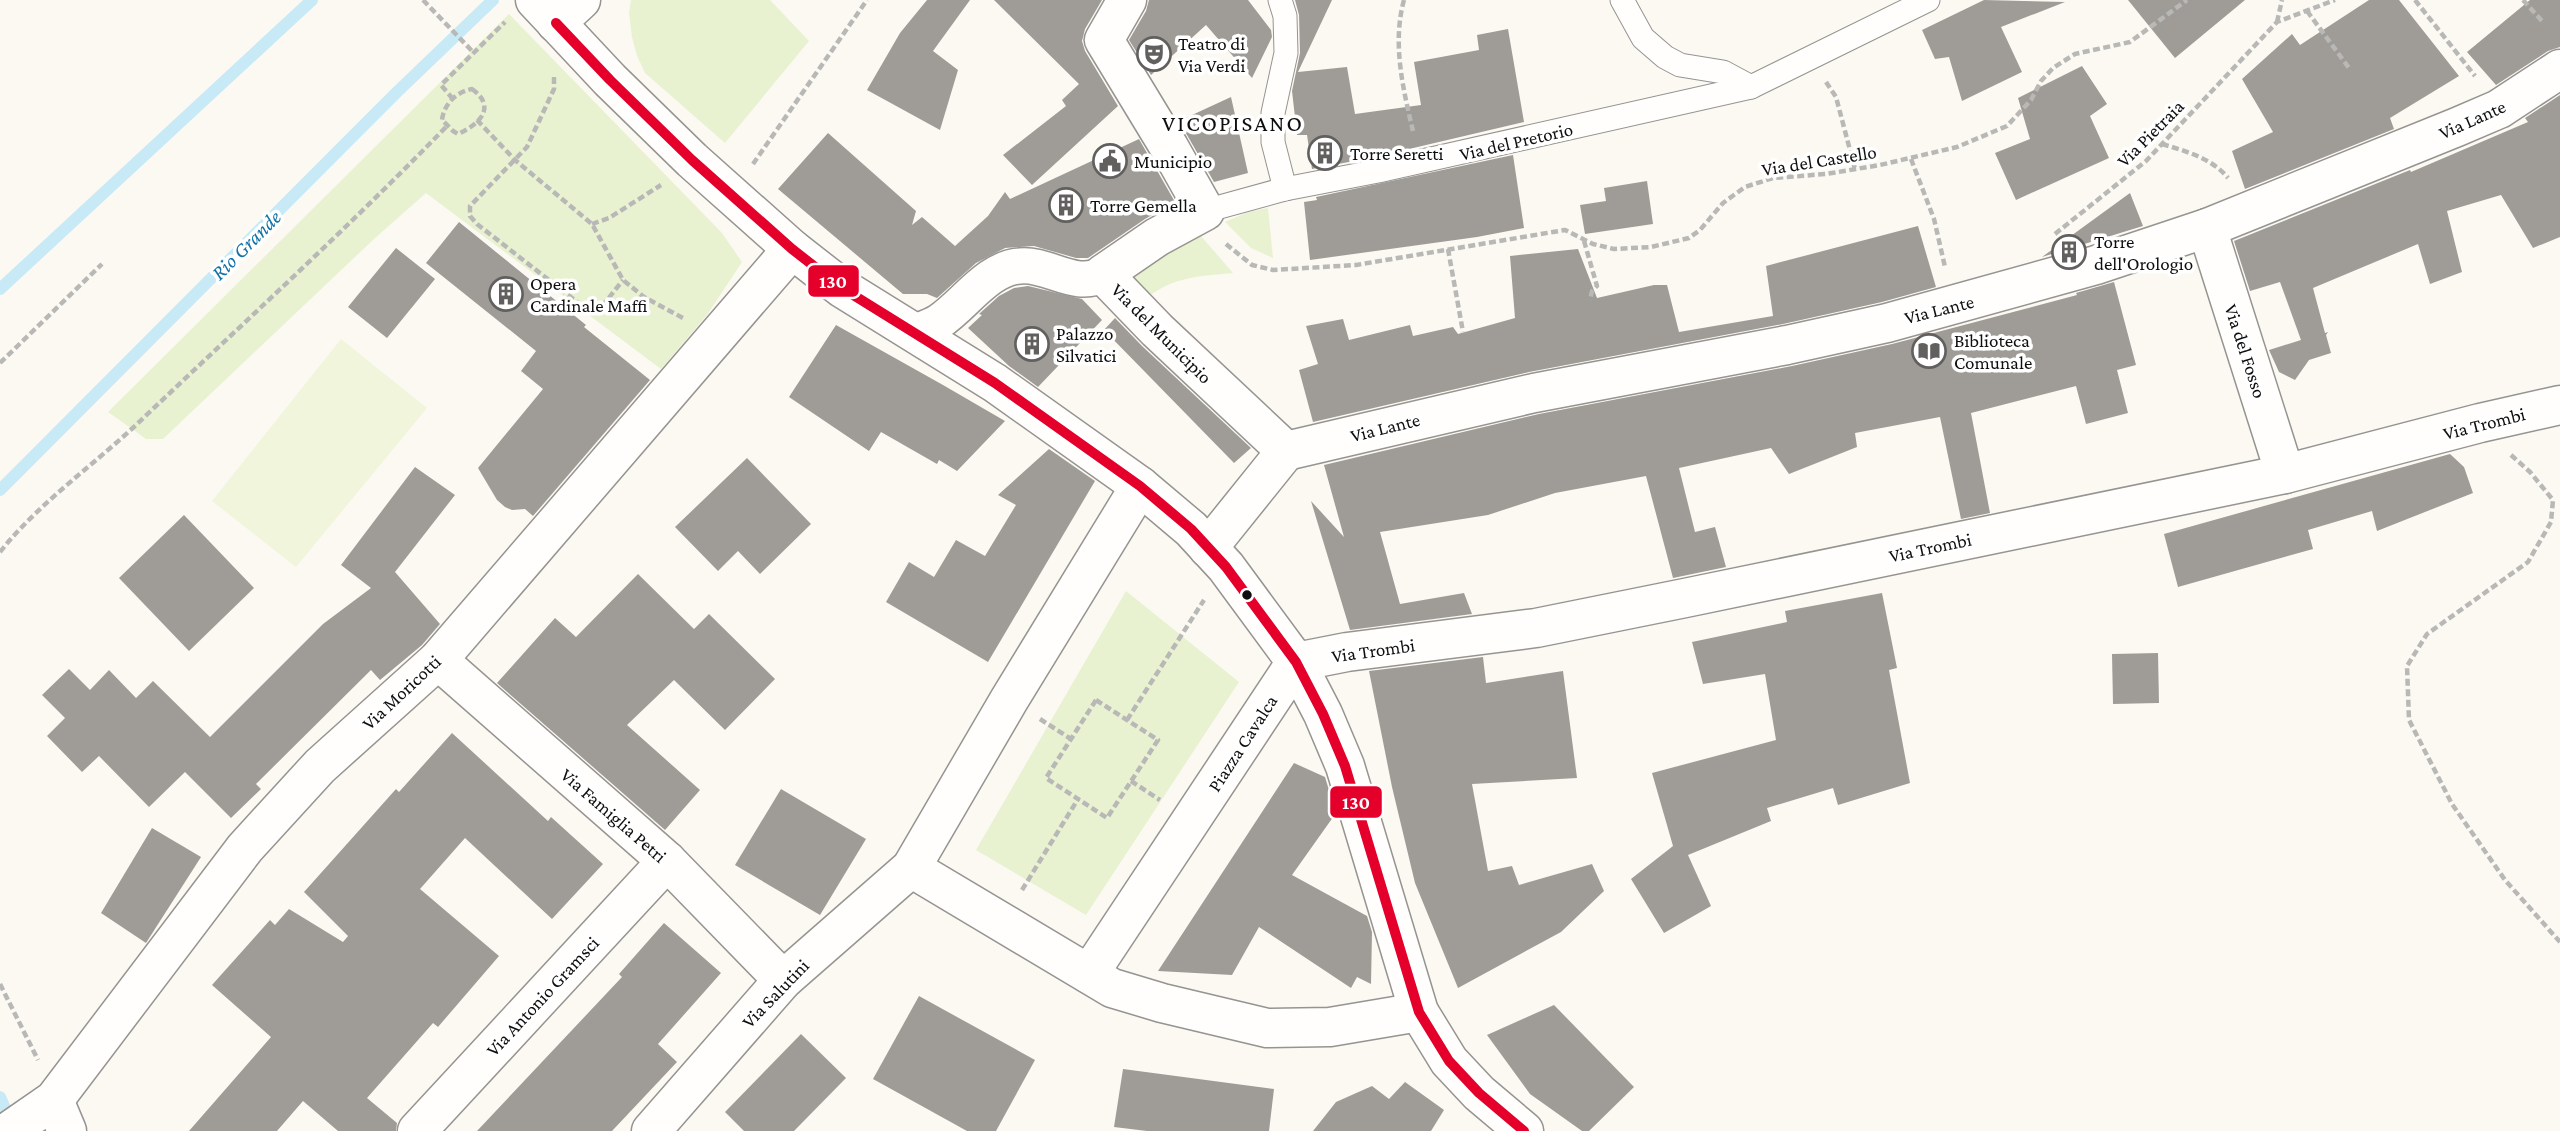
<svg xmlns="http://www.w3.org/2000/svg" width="2560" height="1131" font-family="'Crimson Pro',serif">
<rect width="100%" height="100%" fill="#fcf9f2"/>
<g fill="#e8f2d1">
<polygon points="631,0 770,0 809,41 725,143 645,73 637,56 632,37 629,13"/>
<polygon points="509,14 722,233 742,262 707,315 661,369 426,193 374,239 163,439 146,439 108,412"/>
<polygon points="1268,208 1273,258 1251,248 1225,222 1248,212"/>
<path d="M1201,236L1233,273C1211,275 1190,276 1170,284C1158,289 1151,296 1139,300L1124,274Z"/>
<polygon points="1126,591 1239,682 1086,915 976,850"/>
</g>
<polygon fill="#f0f5db" points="341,339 427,408 296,567 212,501"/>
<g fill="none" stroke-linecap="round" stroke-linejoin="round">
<g stroke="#c8eaf7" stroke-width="12">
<polyline points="0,289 312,0"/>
<polyline points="0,490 397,92 493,0"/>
<polyline points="0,1097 12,1124"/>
</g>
</g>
<g fill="#9f9c98">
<polygon points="927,0 970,0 933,51 958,70 940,130 867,90 900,33"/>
<polygon points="994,0 1102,0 1085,29 1082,41 1085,51 1118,106 1032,185 1003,155 1066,106 1062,100 1079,84"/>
<polygon points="1149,0 1248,0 1271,30 1272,37 1252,78 1206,25 1151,75 1129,40 1146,11"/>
<polygon points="1295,0 1332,0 1298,72 1347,67 1355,114 1421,105 1414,62 1479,50 1477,35 1508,29 1524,122 1375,157 1312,169 1307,135 1297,135 1292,91 1300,53 1299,15"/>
<polygon points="1984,0 2065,2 2001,27 2022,72 1962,101 1949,57 1935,59 1922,30"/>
<polygon points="2128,0 2245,0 2175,58"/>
<polygon points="2369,0 2399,0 2459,76 2390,118 2394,129 2245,189 2232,151 2273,132 2242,79 2292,34 2300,45"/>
<polygon points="2530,0 2560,0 2560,47 2548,51 2496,85 2467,52"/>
<polygon points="2082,66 2107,104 2090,116 2109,158 2016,200 1995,153 2030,139 2018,98"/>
<polygon points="2560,95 2560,237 2533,248 2501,195 2447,211 2462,272 2430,284 2418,244 2313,288 2325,333 2328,332 2326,335 2331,353 2309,360 2295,380 2279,372 2269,350 2301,340 2280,282 2250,291 2234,241 2410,170 2411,172 2528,122 2525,118"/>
<polygon points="1231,97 1248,173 1214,182 1179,121"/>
<polygon points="828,133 916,211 912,225 922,217 955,246 988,216 1005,192 1010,199 1139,139 1175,202 1145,219 1088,258 1076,258 1034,246 1005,248 976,263 937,298 927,294 903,294 778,189"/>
<polygon points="1513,155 1524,228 1477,237 1310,260 1304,202 1317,200 1316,197"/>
<polygon points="1647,181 1653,224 1585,234 1580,205 1606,201 1604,188"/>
<polygon points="2130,193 2143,226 2042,257"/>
<polygon points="459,222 586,325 584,327 650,380 533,516 525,509 512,510 505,507 497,500 478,468 543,389 521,371 536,351 426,263"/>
<polygon points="1918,226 1936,287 1882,302 1783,324 1529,372 1313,422 1299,370 1318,364 1306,326 1343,319 1349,340 1410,325 1413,336 1453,327 1458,334 1515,318 1510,256 1578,249 1597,298 1654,285 1667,285 1679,332 1773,316 1766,266"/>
<polygon points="396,248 435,279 387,338 348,307"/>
<polygon points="2114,282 2136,365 2117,370 2128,413 2086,424 2076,386 1971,413 1990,513 1961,519 1940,417 1855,433 1857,447 1789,474 1771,448 1679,468 1695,532 1715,527 1726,567 1673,578 1646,476 1555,493 1488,515 1380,532 1400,604 1464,593 1472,614 1350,630 1311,501 1344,537 1324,465 1539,414 1792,366 1892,344 2077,295 2076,293"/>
<polygon points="1028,286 1082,299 1102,320 1038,387 1009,366 968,328 982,315 979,314 999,296 1014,288"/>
<polygon points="1115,318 1142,346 1251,448 1234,463 1104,330"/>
<polygon points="836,325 943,385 1005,421 957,471 939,460 937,464 881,432 869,451 789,397"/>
<polygon points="1049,449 1095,481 988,662 886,602 909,562 934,577 956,540 985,556 1016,505 998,495"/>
<polygon points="2450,454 2464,467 2473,493 2377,531 2372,511 2308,530 2313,549 2178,587 2164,534"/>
<polygon points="747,458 811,524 760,574 738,551 718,571 675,527"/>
<polygon points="415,467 455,495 395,572 440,624 422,645 380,680 371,670 256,784 261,789 231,818 185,772 149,807 99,756 82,772 47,736 65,718 42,695 69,669 90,690 109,670 136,698 153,681 210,737 323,624 371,588 341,565"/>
<polygon points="184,515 254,588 189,651 119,578"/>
<polygon points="638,574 694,629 709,614 775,679 725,730 674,680 627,725 700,790 665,830 497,683 555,618 576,637"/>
<polygon points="1882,593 1897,668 1889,670 1910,783 1838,805 1833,788 1767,808 1771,821 1688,855 1711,906 1664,933 1631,879 1673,846 1652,773 1776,740 1765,674 1703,684 1692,642 1787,622 1785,611"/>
<polygon points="2158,653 2159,703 2113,704 2112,654"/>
<polygon points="1483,657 1486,683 1563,671 1577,778 1472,784 1488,871 1512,866 1519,885 1592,864 1604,891 1561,932 1458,988 1415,883 1392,787 1369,671"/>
<polygon points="452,733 548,821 551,817 603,864 552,919 465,838 420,889 499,956 438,1027 433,1023 367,1098 397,1123 396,1131 338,1131 303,1101 277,1131 189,1131 271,1037 212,985 270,920 275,925 289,909 343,942 348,936 304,892 396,789 399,792"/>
<polygon points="1294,763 1325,777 1336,813 1292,875 1367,916 1372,932 1371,984 1357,977 1351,988 1259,927 1232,975 1158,971"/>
<polygon points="781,789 866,839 820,915 735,865"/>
<polygon points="152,828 201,857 146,943 101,913"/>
<polygon points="664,923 721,973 658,1044 677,1062 612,1131 477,1131 622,977 619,974"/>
<polygon points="919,996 1035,1060 996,1131 967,1131 873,1079"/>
<polygon points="1554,1005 1634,1087 1589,1131 1582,1131 1530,1094 1487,1035"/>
<polygon points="801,1034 846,1078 794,1131 744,1131 725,1112"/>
<polygon points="1123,1069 1274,1089 1269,1131 1147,1131 1114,1127"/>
<polygon points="1405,1082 1444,1110 1431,1131 1313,1131 1336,1102 1372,1086 1389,1099"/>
</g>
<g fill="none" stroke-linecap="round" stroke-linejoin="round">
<g stroke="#959491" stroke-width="25">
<g id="service">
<polyline points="1280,0 1285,16 1286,53 1273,113 1273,142 1285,189"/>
<polyline points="1622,0 1643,38 1665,57 1680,65 1723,72 1751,87"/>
<polyline points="1205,211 1285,189 1378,171 1751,87 1928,0"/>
</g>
</g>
<g stroke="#959491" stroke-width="38">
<path id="pedestrian" d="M915,332C923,329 933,326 940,321C965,304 988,268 1020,266C1048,263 1076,290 1103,274"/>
</g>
<g stroke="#959491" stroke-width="41">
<g id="minor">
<polyline points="1127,0 1104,40 1169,147 1205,211 1157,237 1103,274 1157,330 1286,451"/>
<polyline points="2207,228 2285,474"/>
<polyline points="1286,451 1534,393 1787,345 1887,323 2096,265 2207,228 2457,127 2499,109 2560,69"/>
<polyline points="1208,548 1286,451"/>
<polyline points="438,660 667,861 783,980"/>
<polyline points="911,868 1112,988 1162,1003 1267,1028 1330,1027 1419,1012"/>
<polyline points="1089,974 1296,662 1347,652 1536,628 1685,598 2285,474 2480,423 2560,405"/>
<polyline points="54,1100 67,1131"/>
<polyline points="9,1131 54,1100 245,848 320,766 438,660 792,249"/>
<polyline points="417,1131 667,861"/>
<polyline points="651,1131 783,980 911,868 1009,700 1140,486"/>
</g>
</g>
<g stroke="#959491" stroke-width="41">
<g id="tertiary">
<polyline points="535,0 610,80 692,160 792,249 842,288 995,383 1140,486 1191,529 1226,567 1296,662 1323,714 1345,766 1419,1012 1449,1061 1479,1093 1524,1131"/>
<polyline points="556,23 581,0"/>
</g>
</g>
<g stroke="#b8b8b6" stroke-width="4.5" stroke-dasharray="7 3.5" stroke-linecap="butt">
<polyline points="423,0 474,53"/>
<path d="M1404,0C1392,43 1403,89 1413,131"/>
<polyline points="2415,0 2475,76"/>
<polyline points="2523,0 2542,21"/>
<polyline points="2307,11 2349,68"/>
<polyline points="2277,22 2282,0"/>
<polyline points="554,77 554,89 527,147 470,206 470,216 477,224 590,312 600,309 623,280"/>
<polyline points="1826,82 1836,97 1855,169"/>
<path d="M472,89C497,107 480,124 458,134L453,131L442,120C444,104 456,92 472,89Z"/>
<polyline points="453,99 441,85 505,22"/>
<polyline points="477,120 515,160 592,224 623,280 644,297 683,318"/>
<path d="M2162,144C2185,151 2212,158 2228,178"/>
<polyline points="1911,159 1934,219 1945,267"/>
<polyline points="753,164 867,0"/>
<polyline points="592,224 609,218 661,185"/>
<polyline points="2055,234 2146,161 2277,22 2335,0"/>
<polyline points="1584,241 1597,286 1592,291 1590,300"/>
<polyline points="1226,244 1252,265 1273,270 1356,265 1565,230 1593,244 1614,249 1651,247 1689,238 1700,230 1723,203 1745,187 1773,178 1826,174 1880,165 1957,147 2007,126 2031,100 2041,81 2053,68 2075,54 2130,42 2187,0"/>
<polyline points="1448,249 1463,332"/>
<polyline points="0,363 102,264"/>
<polyline points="2511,455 2530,472 2553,500 2551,522 2528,562 2427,634 2407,666 2409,720 2452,804 2505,880 2560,942"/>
<path d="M0,552C38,504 91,467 136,425C240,326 347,229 447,126"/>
<polygon points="1096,700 1158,740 1107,818 1046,778"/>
<polyline points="1040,719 1071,739"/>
<polyline points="1127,720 1204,600"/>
<polyline points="1131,781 1160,800"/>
<polyline points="1022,890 1078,799"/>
<polyline points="0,984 38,1060"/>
</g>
<use href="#service" stroke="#fffefd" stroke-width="23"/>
<use href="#pedestrian" stroke="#fffefd" stroke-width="35"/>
<use href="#minor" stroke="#fffefd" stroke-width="38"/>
<use href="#tertiary" stroke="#fffefd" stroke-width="38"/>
<g stroke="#fff" stroke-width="16">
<polyline id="bus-1" points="556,23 610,80 692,160 792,249 842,288 995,383 1140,486 1191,529 1226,567 1296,662 1323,714 1345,766 1419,1012 1449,1061 1479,1093 1524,1131"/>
</g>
<use href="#bus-1" stroke="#e4002b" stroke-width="10"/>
</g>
<defs>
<g id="theatre-ring" transform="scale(1.75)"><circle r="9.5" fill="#fff" stroke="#61605e" stroke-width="1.5"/><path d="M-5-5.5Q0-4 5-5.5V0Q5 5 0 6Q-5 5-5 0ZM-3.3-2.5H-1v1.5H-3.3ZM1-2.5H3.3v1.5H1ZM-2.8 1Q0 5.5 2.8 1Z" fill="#61605e"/></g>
<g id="building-ring" transform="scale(1.75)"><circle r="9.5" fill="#fff" stroke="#61605e" stroke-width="1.5"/><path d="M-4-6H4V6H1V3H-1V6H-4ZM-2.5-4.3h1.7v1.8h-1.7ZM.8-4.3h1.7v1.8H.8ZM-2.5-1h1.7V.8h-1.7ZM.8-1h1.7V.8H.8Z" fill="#61605e"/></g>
<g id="civic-ring" transform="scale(1.75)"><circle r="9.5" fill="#fff" stroke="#61605e" stroke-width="1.5"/><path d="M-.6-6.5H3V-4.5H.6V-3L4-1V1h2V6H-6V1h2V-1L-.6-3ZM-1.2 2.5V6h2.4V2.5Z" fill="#61605e"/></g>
<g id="library-ring" transform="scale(1.75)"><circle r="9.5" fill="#fff" stroke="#61605e" stroke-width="1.5"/><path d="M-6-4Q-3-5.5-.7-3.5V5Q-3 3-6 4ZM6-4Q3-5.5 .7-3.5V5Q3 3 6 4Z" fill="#61605e"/></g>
</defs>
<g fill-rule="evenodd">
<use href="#theatre-ring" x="1154" y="54"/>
<use href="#building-ring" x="1325" y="153"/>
<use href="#civic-ring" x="1110" y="161"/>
<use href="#building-ring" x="1066" y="205"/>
<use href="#building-ring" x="2069" y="252"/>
<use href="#building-ring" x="506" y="294"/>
<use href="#building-ring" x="1032" y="344"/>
<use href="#library-ring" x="1929" y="351"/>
</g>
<circle fill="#0e0e0e" stroke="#fff" stroke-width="2.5" cx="1247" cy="595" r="6"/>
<g text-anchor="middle" stroke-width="7" stroke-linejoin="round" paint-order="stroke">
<g font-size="19" fill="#0e0e0e" stroke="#fff" text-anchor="start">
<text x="1178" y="50">Teatro di<tspan x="1178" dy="22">Via Verdi</tspan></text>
<text x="1350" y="160">Torre Seretti</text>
<text x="1134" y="168">Municipio</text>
<text x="1090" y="212">Torre Gemella</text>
<text x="2094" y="248">Torre<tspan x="2094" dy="22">dell'Orologio</tspan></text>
<text x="530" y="290">Opera<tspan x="530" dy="22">Cardinale Maffi</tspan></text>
<text x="1056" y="340">Palazzo<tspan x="1056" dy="22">Silvatici</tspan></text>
<text x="1954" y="347">Biblioteca<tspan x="1954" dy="22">Comunale</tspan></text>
</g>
<g font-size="19" fill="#0e0e0e" stroke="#fff">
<text transform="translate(2472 119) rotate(-24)" y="7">Via Lante</text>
<text transform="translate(2150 133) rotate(-45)" y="7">Via Pietraia</text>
<text transform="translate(1516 141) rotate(-13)" y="7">Via del Pretorio</text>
<text transform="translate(1819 160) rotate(-9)" y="7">Via del Castello</text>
<text transform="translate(1939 309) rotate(-14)" y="7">Via Lante</text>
<text transform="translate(1162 333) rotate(45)" y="7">Via del Municipio</text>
<text transform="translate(2246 351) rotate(72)" y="7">Via del Fosso</text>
<text transform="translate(2484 423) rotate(-14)" y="7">Via Trombi</text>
<text transform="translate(1385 427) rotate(-14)" y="7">Via Lante</text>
<text transform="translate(1930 547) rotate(-12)" y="7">Via Trombi</text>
<text transform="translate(1373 650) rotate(-8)" y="7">Via Trombi</text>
<text transform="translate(401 692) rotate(-43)" y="7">Via Moricotti</text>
<text transform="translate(1242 743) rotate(-57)" y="7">Piazza Cavalca</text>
<text transform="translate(614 815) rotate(41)" y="7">Via Famiglia Petri</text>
<text transform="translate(775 993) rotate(-46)" y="7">Via Salutini</text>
<text transform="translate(542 996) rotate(-47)" y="7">Via Antonio Gramsci</text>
</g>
<g font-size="21" font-style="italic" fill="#1072a6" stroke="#fff">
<text transform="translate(246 245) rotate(-45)" y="7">Rio Grande</text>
</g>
<g font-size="23" letter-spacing="2" fill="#0e0e0e" stroke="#fff">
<text x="1233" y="131">VICOPISANO</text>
</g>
</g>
<g stroke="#fff" stroke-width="2.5">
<rect x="807" y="264" width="53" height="34" rx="7" fill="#e4002b"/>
<rect x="1329" y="785" width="54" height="34" rx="7" fill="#e4002b"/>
</g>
<g font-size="19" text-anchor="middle" font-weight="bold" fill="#fff">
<text x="833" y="288">130</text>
<text x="1356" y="809">130</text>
</g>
</svg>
